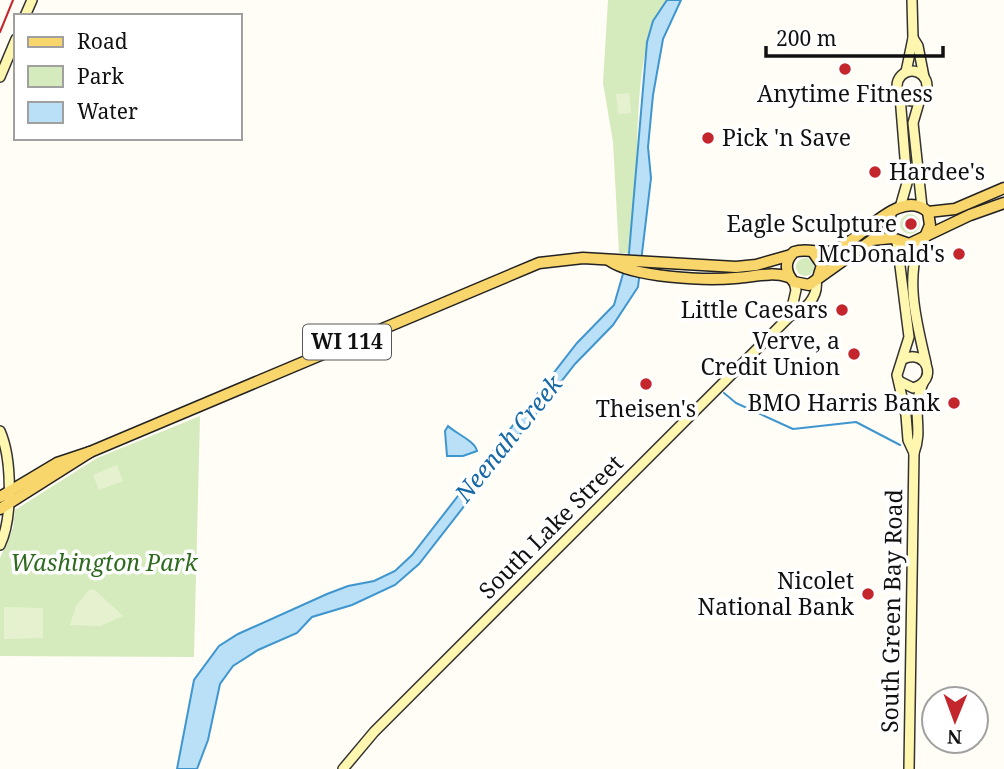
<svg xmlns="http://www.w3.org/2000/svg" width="1004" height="769" font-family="'Noto Serif',serif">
<rect width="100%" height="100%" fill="#fffdf5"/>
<g fill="#d5ebbd">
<path d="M608,0H667C632,45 640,138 635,194C634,213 631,233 629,253H619L613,142L603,83Z"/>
<circle cx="910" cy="224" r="10"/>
<circle cx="805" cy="267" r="9"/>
<polygon points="200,416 194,657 0,656 0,558 13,528 15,510 97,458"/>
</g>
<g fill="#e6f2cf">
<polygon points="629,93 631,113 618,114 616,94"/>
<polygon points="117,465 123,481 99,490 93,475"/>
<polygon points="94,589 123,616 100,626 70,625 76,606 89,590"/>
<polygon points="4,607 43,608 43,638 4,639"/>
</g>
<g fill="#b9e0f7" stroke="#3f96cf" stroke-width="2">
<polygon points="667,0 681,0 663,39 653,95 648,147 651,178 638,287 613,325 575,364 419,564 395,585 352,605 312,617 297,633 258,650 233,666 220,684 208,740 197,769 177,769 194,680 219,646 238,634 327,594 348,586 374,581 395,571 412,555 577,343 614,305 629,253 647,42 653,21"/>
<path d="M448,426C455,433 475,441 477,451L463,456H447L445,431Z"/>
</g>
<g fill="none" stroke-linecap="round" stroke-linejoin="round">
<polyline stroke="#3f96cf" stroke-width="2" points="724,393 736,403 793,429 856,422 900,445"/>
<g stroke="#333" stroke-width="12">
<g id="secondary">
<polyline points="25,16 32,0"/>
<polyline points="913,38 918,46 924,77"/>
<circle cx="912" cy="86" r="15"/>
<polyline points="906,72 913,38 912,0"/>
<polyline points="0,77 16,39"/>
<polyline points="900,96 907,183 901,204"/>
<polyline points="920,99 913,123 922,207"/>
<path d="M921,240C904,278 917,324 926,363"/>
<polyline points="897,242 909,337 897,375 906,415 908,440 914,453"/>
<polyline points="790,316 796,290 794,282"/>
<path d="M899,381L913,388C939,381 927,348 903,359"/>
<path d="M0,431C12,458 13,518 0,545"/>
<path d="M343,769L374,732L790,316C805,311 819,297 816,280"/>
<path d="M909,769L914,453C924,427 910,412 923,383"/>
</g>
</g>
<g stroke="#222" stroke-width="13">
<g id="primary">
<polyline points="891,212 888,225 892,238 909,244 970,215 1004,203"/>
<polyline points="928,212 955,209 1004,188"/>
<path d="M892,238L872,240L809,285L794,282C785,273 784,261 794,252C808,247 820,255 833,251C861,241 900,186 928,212L930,225L925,237"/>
<polyline points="813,252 822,265 818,278"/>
<path d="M610,261C633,277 705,281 735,278C755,277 770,271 789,277"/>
<polyline points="0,497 57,463 90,452 539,263 583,258 736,267 756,265 791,255"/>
<polyline points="0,509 90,452"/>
</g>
</g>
<use href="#secondary" stroke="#fff6b0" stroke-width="9"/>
<use href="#primary" stroke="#f9d66b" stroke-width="10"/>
<polyline stroke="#c4262e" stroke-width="2" points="0,32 13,0"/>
</g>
<g fill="#c4262e" stroke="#fff" stroke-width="2.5">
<circle cx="845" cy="69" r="7"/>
<circle cx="708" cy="138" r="7"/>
<circle cx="875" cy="172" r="7"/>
<circle cx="911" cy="224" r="7"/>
<circle cx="959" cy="254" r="7"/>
<circle cx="842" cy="310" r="7"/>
<circle cx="854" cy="354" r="7"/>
<circle cx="646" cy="384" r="7"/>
<circle cx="954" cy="403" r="7"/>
<circle cx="868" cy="594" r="7"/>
</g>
<g text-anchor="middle" stroke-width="7" stroke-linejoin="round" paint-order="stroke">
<rect fill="#fff" stroke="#585858" stroke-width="2" x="303" y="324.5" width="88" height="35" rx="5"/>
<g font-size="21" font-weight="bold" fill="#111">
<text x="347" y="349">WI 114</text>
</g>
<g font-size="23" fill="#111" stroke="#fff" text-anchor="end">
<text x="845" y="102" text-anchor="middle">Anytime Fitness</text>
<text x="722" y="146" text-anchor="start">Pick 'n Save</text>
<text x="889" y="180" text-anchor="start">Hardee's</text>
<text x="897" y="232">Eagle Sculpture</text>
<text x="945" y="262">McDonald's</text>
<text x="828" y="318">Little Caesars</text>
<text x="840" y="349">Verve, a<tspan x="840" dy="26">Credit Union</tspan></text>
<text x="940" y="411">BMO Harris Bank</text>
<text x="646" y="417" text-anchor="middle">Theisen's</text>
<text x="854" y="589">Nicolet<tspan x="854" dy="26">National Bank</tspan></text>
</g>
<g font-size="23" fill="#111" stroke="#fff">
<text transform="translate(551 527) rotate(-45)" y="8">South Lake Street</text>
<text transform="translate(892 611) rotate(-89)" y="8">South Green Bay Road</text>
</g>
<g font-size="23" font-style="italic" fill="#2f6b1f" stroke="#fff">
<text x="104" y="571">Washington Park</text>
</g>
<g font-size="24" font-style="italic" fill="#1768a6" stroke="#fff">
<text transform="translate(509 439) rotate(-51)" y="8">Neenah Creek</text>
</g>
</g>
<rect x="14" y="14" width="228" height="126" fill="#ffffff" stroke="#a0a0a0" stroke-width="2"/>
<rect x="28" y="37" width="35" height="10" fill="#f9d66b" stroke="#a0a0a0" stroke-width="2"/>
<text x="77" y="49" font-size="21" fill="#111111">Road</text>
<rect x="28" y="66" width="35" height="21" fill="#d5ebbd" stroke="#a0a0a0" stroke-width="2"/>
<text x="77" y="84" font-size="21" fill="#111111">Park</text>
<rect x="28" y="102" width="35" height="21" fill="#b9e0f7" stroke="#a0a0a0" stroke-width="2"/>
<text x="77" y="119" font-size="21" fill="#111111">Water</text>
<g transform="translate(955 720) rotate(181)"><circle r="33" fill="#ffffff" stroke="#a0a0a0" stroke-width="2"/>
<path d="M0-5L12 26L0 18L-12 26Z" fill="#c4262e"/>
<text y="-10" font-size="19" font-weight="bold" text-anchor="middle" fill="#111111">N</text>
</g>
<path d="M766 46v10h177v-10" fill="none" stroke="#111111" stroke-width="3.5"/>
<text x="776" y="46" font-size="21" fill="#111111" stroke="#ffffff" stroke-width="5" paint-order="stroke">200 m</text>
</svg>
